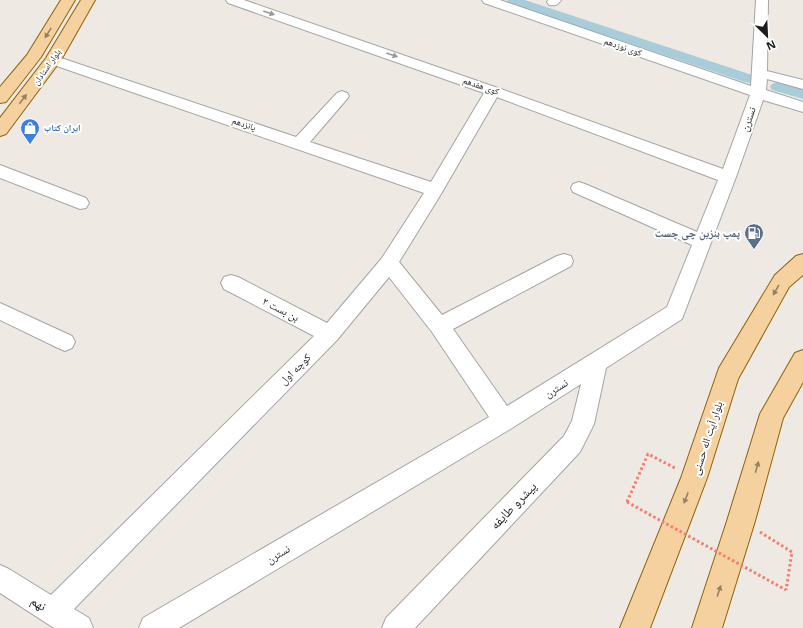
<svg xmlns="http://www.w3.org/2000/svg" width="803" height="628" font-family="'Open Sans','Noto Naskh Arabic',sans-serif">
<rect width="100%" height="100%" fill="#eeeae3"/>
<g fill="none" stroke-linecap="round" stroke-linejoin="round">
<g fill="#a6cdd9" fill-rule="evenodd">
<polygon points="507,0 525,0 755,76 757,79 755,82 750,83 745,82 509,3"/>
<polygon points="777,82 803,89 803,99 772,90 770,87 772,84"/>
</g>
<g stroke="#a4a4a4" stroke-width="2">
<g id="minor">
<path d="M226,0H244L498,88L723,169L750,95L484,3L482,0H500L751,86L756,0H768L767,71L803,80V89L767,79L766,90L803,102V112L763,100L736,177L682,319L606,368L594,424L580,452L415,628H382L386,618L564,436L572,421L581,384L512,428L179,628H139L143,618L489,417L432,332L389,277L337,340L74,609L89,618L93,628H54L0,593V565L9,569L51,595L314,336L224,289L221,283L224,277L231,275L238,277L327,323L382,258L424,193L48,63L46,60L48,57L53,56L58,57L296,137L337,93L342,91L347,93L349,96L347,99L310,142L431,182L484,93L228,3ZM497,97L718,180L697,232L585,184L579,182L573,184L571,188L573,192L692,245L667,307L507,406L453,329L571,266L573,261L571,256L564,254L557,256L442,315L399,262L441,194Z"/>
<path d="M548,0H561C558,5 555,6 549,5L547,2Z"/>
<polygon points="0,165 86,198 89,203 86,208 80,209 0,178"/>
<polygon points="0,303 72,336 75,342 72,348 65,351 58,348 0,320"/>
</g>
</g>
<g stroke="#8e6208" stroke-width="2">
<g id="major">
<polygon points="61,0 75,0 41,57 6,102 0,103 0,87 27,55"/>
<polygon points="81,0 95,0 61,60 6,134 0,136 0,118 46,58"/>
<polygon points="803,254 803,275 789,287 738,379 707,478 650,628 620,628 681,478 719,368 775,275 796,256"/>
<polygon points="803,350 803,382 783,418 755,521 722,628 692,628 727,521 760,414 795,353"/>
</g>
</g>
<g stroke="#f27e70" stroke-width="3" stroke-dasharray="2.5 2.5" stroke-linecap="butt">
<polyline points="627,502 648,454 675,468"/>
<polyline points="760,532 792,552 786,590"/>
</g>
<use href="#minor" fill="#fff" fill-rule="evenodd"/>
<use href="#major" fill="#f6d1a0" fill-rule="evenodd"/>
<polyline stroke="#f27e70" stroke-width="3" stroke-dasharray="2.5 2.5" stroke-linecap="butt" points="627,502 786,590"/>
</g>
<defs><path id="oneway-solid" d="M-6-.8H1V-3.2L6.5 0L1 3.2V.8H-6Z"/></defs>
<g fill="#999">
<use href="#oneway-solid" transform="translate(269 13) rotate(19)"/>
<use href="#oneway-solid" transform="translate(392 55) rotate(19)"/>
</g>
<g fill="#948065">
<use href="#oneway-solid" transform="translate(48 33) rotate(122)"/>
<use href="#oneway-solid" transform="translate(23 99) rotate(-53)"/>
<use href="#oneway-solid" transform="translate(776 290) rotate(120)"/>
<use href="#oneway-solid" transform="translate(757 467) rotate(-74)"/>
<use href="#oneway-solid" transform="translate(686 498) rotate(111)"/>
<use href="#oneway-solid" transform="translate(719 591) rotate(-72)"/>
</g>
<defs>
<g id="shop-pin" transform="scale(1)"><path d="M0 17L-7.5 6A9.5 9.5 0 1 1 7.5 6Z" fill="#3f7fe0" stroke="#fff"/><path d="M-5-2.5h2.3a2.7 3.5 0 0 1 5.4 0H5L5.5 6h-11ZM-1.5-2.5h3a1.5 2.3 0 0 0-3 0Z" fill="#fff"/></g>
<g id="fuel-pin" transform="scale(1)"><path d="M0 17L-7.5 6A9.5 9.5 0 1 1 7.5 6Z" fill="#5c6f8a" stroke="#fff"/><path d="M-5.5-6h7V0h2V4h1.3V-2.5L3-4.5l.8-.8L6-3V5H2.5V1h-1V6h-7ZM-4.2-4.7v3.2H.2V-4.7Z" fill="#fff"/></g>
</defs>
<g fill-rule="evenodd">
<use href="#shop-pin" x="30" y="128"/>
<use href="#fuel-pin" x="754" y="233"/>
</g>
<g text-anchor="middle" stroke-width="4" stroke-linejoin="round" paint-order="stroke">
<g font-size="9" fill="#1d1d1d" stroke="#fff">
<text transform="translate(623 47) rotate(19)" y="3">کوی نوزدهم</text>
<text transform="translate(47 67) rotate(-55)" y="3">بلوار استادان</text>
<text transform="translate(481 86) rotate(19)" y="3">کوی هفدهم</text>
<text transform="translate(244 124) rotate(19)" y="3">پانزدهم</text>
</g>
<g font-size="9" font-weight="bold" fill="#366cbe" stroke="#fff" text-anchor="start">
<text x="44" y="131">ایران کتاب</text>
</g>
<g font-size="11" fill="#1d1d1d" stroke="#fff">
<text transform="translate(748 119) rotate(-70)" y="4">نسترن</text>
<text transform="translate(281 309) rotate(27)" y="4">بن بست ۲</text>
<text transform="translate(295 369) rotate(-45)" y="4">کوچه اول</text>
<text transform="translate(556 388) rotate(-32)" y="4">نسترن</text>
<text transform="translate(707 438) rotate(-72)" y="4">بلوار آیت اله حسنی</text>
<text transform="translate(278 554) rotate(-31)" y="4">نسترن</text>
</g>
<g font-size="11" font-weight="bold" fill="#4e5e75" stroke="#fff" text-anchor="end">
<text x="740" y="237">پمپ بنزین چى چست</text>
</g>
<g font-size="13" fill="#1d1d1d" stroke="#fff">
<text transform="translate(513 505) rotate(-46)" y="5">پیشرو طایفه</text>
<text transform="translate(39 603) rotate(33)" y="5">نهم</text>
</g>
</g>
<g transform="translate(767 36) rotate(156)" stroke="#ffffff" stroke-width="3" paint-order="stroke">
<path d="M0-3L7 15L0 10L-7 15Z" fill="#1d1d1d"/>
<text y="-6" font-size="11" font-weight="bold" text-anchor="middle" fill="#1d1d1d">N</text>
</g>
</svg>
